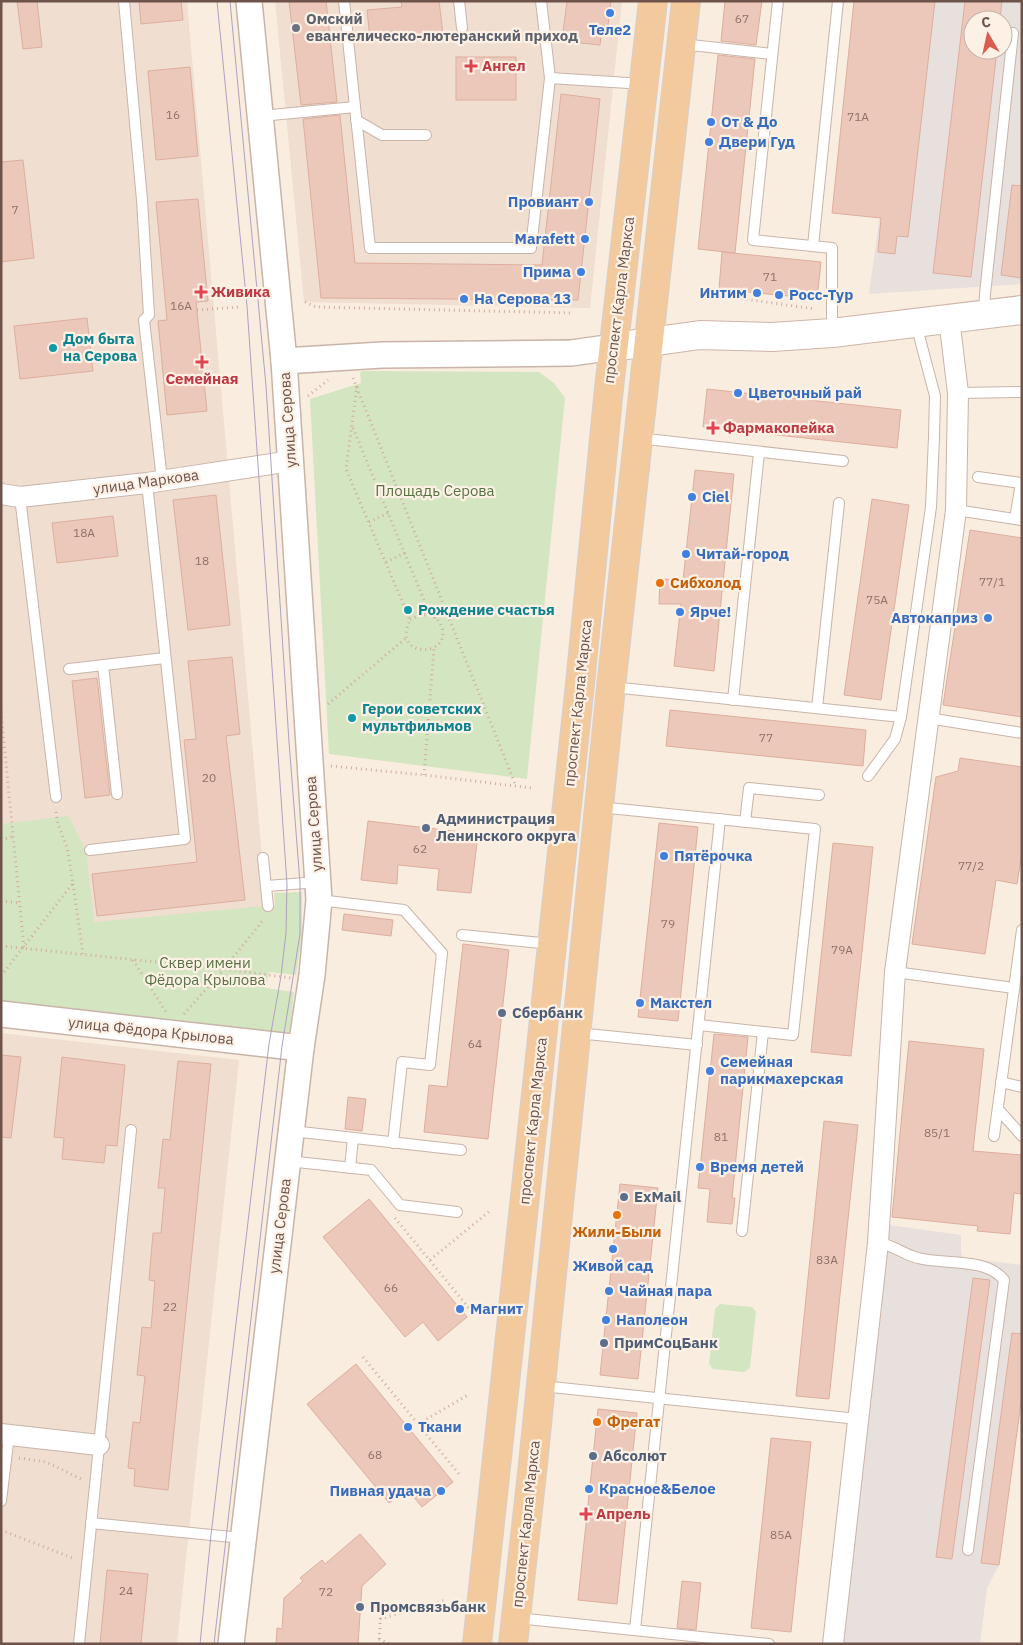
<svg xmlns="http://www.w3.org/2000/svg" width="1023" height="1645" font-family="'IBM Plex Sans',sans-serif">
<rect width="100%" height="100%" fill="#f9ede0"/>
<g fill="#f0ded0">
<polygon points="1,1 187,1 270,947 1,914"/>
<polygon points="275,1 622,1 590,308 304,302"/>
<polygon points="1,1033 239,1060 177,1644 1,1644"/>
</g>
<g fill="#e8e0dc" fill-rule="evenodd">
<path d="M909,1H1022V284L869,294ZM973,20H1003V50H973Z"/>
<polygon points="889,1225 961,1235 961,1252 963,1258 1022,1265 1022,1395 999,1565 987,1588 980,1644 841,1644"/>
</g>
<g fill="#d4e5c1">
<polygon points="362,371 539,372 554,383 565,398 527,779 329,754 310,399 361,383 360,373"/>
<polygon points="68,816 86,850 94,922 275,905 274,893 302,892 302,936 296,975 269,972 266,988 294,992 290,1031 277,1036 1,1009 1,824"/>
<polygon points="720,1304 752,1307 756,1312 750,1368 744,1372 713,1369 709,1364 715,1309"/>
</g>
<g fill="#ecc8bb" stroke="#ddae9d">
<polygon points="17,1 37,1 42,47 23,49"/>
<polygon points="139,1 181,1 183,20 141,24"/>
<polygon points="289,1 326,1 337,102 301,105"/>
<polygon points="401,1 439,1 443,34 405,38 405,35 370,39 367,10 402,7"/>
<polygon points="567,1 611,1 608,26 602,26 600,45 562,41"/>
<polygon points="725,1 762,1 756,45 721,41"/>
<polygon points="854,1 935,1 908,237 897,236 895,254 878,252 881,218 832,213"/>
<polygon points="965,1 1002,1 1000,20 973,20 973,50 997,50 971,277 933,273"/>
<polygon points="718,55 755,59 735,253 698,249"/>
<rect x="456" y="57" width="60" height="43"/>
<polygon points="190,67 198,156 156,160 148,71"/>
<polygon points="561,94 600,99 578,300 321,298 303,119 340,115 355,263 542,265"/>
<polygon points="23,160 34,258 1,262 1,162"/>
<polygon points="1012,185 1022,186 1022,278 1001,275"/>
<polygon points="198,199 208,301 196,302 207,411 167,415 158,321 167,320 156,202"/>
<polygon points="722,252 821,262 817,299 719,289"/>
<polygon points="87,318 93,371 20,379 14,326"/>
<polygon points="707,389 901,410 897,448 703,427"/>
<polygon points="695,470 734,474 714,671 674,666 681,604 659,604 660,579 683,580"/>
<polygon points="216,495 230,625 188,630 173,500"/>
<polygon points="872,499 909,505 881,700 844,695"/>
<polygon points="113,516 118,556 57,563 52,523"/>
<polygon points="970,530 1022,538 1022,717 943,705"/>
<polygon points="232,657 240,734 226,736 245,900 97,916 92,874 197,862 184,740 196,739 188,661"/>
<polygon points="97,678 110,795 85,798 72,681"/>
<polygon points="670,710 866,730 863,766 666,746"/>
<polygon points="960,758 1022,767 1022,852 1017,884 996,880 985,954 912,944 936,777 958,771"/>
<polygon points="368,821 478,834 471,893 437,890 439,869 398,865 397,884 361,880"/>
<polygon points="659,823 698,827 678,1021 638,1017"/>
<polygon points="833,843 873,847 851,1056 811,1052"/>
<polygon points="344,914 393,920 391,936 342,930"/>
<polygon points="463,944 509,950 488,1139 424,1132 429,1085 447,1087"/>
<polygon points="714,1034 748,1037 732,1198 735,1198 732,1224 707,1222 710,1189 698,1188"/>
<polygon points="909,1041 984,1049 973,1151 1022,1155 1021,1194 1014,1193 1010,1234 977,1231 978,1226 892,1217"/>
<polygon points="1,1055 21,1057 11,1138 1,1137"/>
<polygon points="62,1057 125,1065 117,1146 106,1145 104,1163 62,1159 64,1138 54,1137"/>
<polygon points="178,1061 211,1064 168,1490 134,1486 135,1469 128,1468 133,1422 140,1423 145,1376 137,1375 142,1327 151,1328 155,1281 149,1280 153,1233 161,1233 165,1188 158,1188 163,1139 170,1140"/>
<polygon points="348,1097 366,1099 362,1131 345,1129"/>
<polygon points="824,1121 858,1125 829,1399 796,1396"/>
<polygon points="620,1184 658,1188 638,1379 600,1375"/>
<polygon points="369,1199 467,1317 438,1341 423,1322 405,1337 323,1237"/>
<polygon points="973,1278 990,1280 952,1559 936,1557"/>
<polygon points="1012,1333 1022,1334 1022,1395 999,1565 981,1563"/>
<polygon points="356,1364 453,1482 422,1507 407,1489 389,1503 307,1404"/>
<polygon points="598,1409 637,1413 617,1604 578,1600"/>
<polygon points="771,1438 811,1442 791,1632 751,1628"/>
<polygon points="360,1534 386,1564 362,1586 358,1644 276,1644 277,1628 282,1629 284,1598 303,1581 300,1578 322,1560 325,1564"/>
<polygon points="107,1570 148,1574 141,1644 100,1644"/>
<polygon points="682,1581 701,1583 696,1630 677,1628"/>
</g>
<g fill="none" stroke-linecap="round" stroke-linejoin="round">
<g stroke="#c9b4a9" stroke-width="12">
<g id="service">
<polyline points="124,1 142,200 149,315 144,320 162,480"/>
<polyline points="344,1 355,107"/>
<polyline points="459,1 462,28"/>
<polyline points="541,1 550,78"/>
<polyline points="778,1 753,240 832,248 832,331"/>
<polyline points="682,44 772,54"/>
<polyline points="261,116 355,107 370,248 531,248 550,78 644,84"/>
<polyline points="356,120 382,135 426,135"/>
<polyline points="813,246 838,1"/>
<polyline points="984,313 985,294 1013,33"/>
<polyline points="958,393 1022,392"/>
<polyline points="638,438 843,461"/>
<polyline points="978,477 1021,483 1015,519"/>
<polyline points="20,497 56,797"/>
<polyline points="956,510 1021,520"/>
<polyline points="103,665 117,794"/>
<polyline points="69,669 165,658"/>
<polyline points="612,687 901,717"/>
<polyline points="733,700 759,453"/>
<polyline points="817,708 839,503"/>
<polyline points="928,718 1022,733"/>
<polyline points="868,776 895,739 901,717 931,507 934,437 935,396 916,324"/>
<polyline points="599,807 815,829 793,1035 699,1025"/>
<polyline points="745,822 749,788 819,795"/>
<polyline points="90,850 185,839 147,483"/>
<polyline points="263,858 268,906"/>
<polyline points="267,886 318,882"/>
<polyline points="319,900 404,910 442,953 430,1065 402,1062 393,1143"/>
<polyline points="462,935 551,944"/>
<polyline points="895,972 1014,988"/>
<polyline points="577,1033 697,1045"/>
<polyline points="1001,1082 1022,1087"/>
<polyline points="998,1109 1022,1136"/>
<polyline points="292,1131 461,1150"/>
<polyline points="994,1136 1022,930"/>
<polyline points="288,1161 371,1170 400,1205 457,1212"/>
<polyline points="350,1168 353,1138"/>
<polyline points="742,1231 763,1032"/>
<path d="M878,1243C892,1244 904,1255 918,1258C944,1265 986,1257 1004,1280L968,1550"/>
<polyline points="542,1386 858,1419"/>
<polyline points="1,1501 9,1435"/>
<polyline points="91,1523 242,1538"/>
<polyline points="517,1618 769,1644"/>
<polyline points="635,1630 720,819"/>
<polyline points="79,1644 131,1130"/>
</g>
</g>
<g stroke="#c9b4a9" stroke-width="22">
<g id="minor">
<polyline points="1,494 20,497 147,483 291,461"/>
<polyline points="1,1434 99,1445"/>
<polyline points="833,1644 878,1243 895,972 956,510 958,393 949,318"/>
</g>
</g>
<g stroke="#c9b4a9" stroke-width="28">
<g id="tertiary">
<polyline points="284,361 382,355 571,353 614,347"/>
<polyline points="1,1014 301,1048"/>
<polyline points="231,1644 301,1048 312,975 319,900 284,361 249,1"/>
</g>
</g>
<g stroke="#ceb5a9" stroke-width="30">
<polyline id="secondary" points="614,347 700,335 772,337 832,333 1022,310"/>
</g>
<g stroke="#d6cfcc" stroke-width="30">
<g id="primary">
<polyline points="477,1644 580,684 609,388 653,1"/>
<polyline points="513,1644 533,1464 611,687 686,1"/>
</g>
</g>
<g stroke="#d0ac9f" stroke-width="3" stroke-dasharray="1 4" stroke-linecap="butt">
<polyline points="702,293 815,309"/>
<polyline points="305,302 316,307 573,313"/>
<polyline points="197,310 239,307"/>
<polyline points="353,378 516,786"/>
<path d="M357,386L346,469L410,620C391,659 451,657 442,628C437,612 422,612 410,620"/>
<polyline points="308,396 328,380"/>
<polyline points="353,428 430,615"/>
<polyline points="369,522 388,513"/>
<polyline points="386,562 405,553"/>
<polyline points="435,618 443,607"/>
<polyline points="328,704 406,638"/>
<polyline points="1,712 24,948"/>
<polyline points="331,766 424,775 532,788"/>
<polyline points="424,775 434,648"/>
<polyline points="1,840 14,836"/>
<polyline points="73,884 83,954"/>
<polyline points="1,901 19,903"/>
<polyline points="1,946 224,969 291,978"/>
<polyline points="133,960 166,1012"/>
<polyline points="1,976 73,883 67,848 57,821 56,809"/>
<polyline points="184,1014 224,969 264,919"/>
<polyline points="395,1218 477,1318"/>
<polyline points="430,1260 491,1210"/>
<polyline points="363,1357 459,1474"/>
<polyline points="418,1424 468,1395"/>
<polyline points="19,1458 46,1462 81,1479"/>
<polyline points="1,1530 75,1559"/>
<polyline points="380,1619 446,1600"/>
<polyline points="379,1639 390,1644"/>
<polyline points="379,1644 381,1607"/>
</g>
<use href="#service" stroke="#fff" stroke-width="10"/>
<use href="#minor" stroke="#fff" stroke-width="20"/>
<use href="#tertiary" stroke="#fff" stroke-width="25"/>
<use href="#secondary" stroke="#fff" stroke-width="28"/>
<use href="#primary" stroke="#f3c99e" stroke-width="28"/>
<g stroke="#aea1c1" stroke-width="1">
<polyline points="200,1644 211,1535 269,1044 281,976 286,933 287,884 247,306 217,1"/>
<polyline points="214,1644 282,1046 300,934 300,883 289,742 266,386 230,1"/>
</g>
</g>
<g fill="#3f7fe0" stroke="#fdf1e6" stroke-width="2">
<circle cx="610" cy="13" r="5"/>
<circle cx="711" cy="122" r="5"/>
<circle cx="709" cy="142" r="5"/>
<circle cx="589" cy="202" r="5"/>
<circle cx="585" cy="239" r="5"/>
<circle cx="581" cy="272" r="5"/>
<circle cx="757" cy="293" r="5"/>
<circle cx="779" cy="295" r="5"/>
<circle cx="464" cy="299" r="5"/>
<circle cx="738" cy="393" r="5"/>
<circle cx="692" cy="497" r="5"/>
<circle cx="686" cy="554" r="5"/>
<circle cx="680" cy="612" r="5"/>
<circle cx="988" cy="618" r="5"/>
<circle cx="664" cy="856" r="5"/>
<circle cx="640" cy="1003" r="5"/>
<circle cx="710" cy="1071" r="5"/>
<circle cx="700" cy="1167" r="5"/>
<circle cx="613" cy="1249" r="5"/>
<circle cx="609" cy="1291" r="5"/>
<circle cx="460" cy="1309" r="5"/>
<circle cx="606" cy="1320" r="5"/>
<circle cx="408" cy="1427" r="5"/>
<circle cx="589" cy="1489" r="5"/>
<circle cx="441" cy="1491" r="5"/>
</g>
<circle fill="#6b7280" stroke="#fdf1e6" stroke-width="2" cx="296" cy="28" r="5"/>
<g fill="#e0444e" stroke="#fdf1e6" stroke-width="2">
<path d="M468.5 58.5h5v5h5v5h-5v5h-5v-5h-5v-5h5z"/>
<path d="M198.5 284.5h5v5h5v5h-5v5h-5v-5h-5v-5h5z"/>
<path d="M199.5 354.5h5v5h5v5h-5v5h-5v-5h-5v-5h5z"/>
<path d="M710.5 420.5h5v5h5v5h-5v5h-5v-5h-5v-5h5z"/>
<path d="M583.5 1506.5h5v5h5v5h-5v5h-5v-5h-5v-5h5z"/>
</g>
<g fill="#0f9aa8" stroke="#fdf1e6" stroke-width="2">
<circle cx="53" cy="348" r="5"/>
<circle cx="408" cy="610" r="5"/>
<circle cx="352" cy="718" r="5"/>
</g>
<g fill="#e8710a" stroke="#fdf1e6" stroke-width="2">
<circle cx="660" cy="583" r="5"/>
<circle cx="617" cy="1215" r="5"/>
<circle cx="597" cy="1422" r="5"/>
</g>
<g fill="#5c6f8a" stroke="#fdf1e6" stroke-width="2">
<circle cx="426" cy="828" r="5"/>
<circle cx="502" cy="1013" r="5"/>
<circle cx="624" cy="1197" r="5"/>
<circle cx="604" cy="1343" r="5"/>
<circle cx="593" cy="1456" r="5"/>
<circle cx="360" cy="1607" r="5"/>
</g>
<g text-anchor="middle" stroke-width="4.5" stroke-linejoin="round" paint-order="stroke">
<g font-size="12" fill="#8e7066">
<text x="742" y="23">67</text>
<text x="173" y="119">16</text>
<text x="858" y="121">71А</text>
<text x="15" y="214">7</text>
<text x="770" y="281">71</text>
<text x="181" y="310">16А</text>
<text x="84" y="537">18А</text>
<text x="202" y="565">18</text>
<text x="992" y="586">77/1</text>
<text x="877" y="604">75А</text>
<text x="766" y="742">77</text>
<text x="209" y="782">20</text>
<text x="420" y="853">62</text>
<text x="971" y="870">77/2</text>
<text x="668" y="928">79</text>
<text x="842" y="954">79А</text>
<text x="475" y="1048">64</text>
<text x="937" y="1137">85/1</text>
<text x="721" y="1141">81</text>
<text x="827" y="1264">83А</text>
<text x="391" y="1292">66</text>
<text x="170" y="1311">22</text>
<text x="375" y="1459">68</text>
<text x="781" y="1539">85А</text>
<text x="126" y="1595">24</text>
<text x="326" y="1596">72</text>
</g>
<g font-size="15" font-weight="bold" fill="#5b616d" stroke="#fdf1e6" text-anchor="start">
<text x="306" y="24">Омский<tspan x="306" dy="17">евангелическо-лютеранский приход</tspan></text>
</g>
<g font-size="15" font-weight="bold" fill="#366cbe" stroke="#fdf1e6" text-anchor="start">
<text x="610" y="35" text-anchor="middle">Теле2</text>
<text x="721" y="127">От &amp; До</text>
<text x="719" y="147">Двери Гуд</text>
<text x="579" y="207" text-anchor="end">Провиант</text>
<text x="575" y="244" text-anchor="end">Marafett</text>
<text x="571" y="277" text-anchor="end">Прима</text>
<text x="747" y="298" text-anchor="end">Интим</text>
<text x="789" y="300">Росс-Тур</text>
<text x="474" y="304">На Серова 13</text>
<text x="748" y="398">Цветочный рай</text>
<text x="702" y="502">Ciel</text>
<text x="696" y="559">Читай-город</text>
<text x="690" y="617">Ярче!</text>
<text x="978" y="623" text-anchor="end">Автокаприз</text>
<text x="674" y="861">Пятёрочка</text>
<text x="650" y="1008">Макстел</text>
<text x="720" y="1067">Семейная<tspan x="720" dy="17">парикмахерская</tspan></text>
<text x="710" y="1172">Время детей</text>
<text x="613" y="1271" text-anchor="middle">Живой сад</text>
<text x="619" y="1296">Чайная пара</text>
<text x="470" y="1314">Магнит</text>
<text x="616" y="1325">Наполеон</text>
<text x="418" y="1432">Ткани</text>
<text x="599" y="1494">Красное&amp;Белое</text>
<text x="431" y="1496" text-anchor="end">Пивная удача</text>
</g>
<g font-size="15" font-weight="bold" fill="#be3a42" stroke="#fdf1e6" text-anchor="start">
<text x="482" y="71">Ангел</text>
<text x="211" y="297">Живика</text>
<text x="202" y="384" text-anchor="middle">Семейная</text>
<text x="723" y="433">Фармакопейка</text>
<text x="596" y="1519">Апрель</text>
</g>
<g font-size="15" fill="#6e534a" stroke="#fdf1e6">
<text transform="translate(619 300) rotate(-83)" y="5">проспект Карла Маркса</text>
<text transform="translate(288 420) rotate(-94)" y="5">улица Серова</text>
<text transform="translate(146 482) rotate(-8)" y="5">улица Маркова</text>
<text transform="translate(578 703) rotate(-84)" y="5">проспект Карла Маркса</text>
<text transform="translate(314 824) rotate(-94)" y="5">улица Серова</text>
<text transform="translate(151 1031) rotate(6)" y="5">улица Фёдора Крылова</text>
<text transform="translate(533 1121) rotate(-84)" y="5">проспект Карла Маркса</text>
<text transform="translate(280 1226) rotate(-83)" y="5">улица Серова</text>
<text transform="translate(526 1524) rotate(-84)" y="5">проспект Карла Маркса</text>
</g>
<g font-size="15" font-weight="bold" fill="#0d838f" stroke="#fdf1e6" text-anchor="start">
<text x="63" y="344">Дом быта<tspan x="63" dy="17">на Серова</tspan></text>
<text x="418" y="615">Рождение счастья</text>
<text x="362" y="714">Герои советских<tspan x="362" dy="17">мультфильмов</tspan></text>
</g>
<g font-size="15" fill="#577343" stroke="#fdf1e6">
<text x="435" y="496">Площадь Серова</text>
<text x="205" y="968">Сквер имени<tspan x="205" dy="17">Фёдора Крылова</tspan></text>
</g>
<g font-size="15" font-weight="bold" fill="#c56008" stroke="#fdf1e6" text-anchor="start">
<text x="670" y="588">Сибхолод</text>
<text x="617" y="1237" text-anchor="middle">Жили-Были</text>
<text x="607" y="1427">Фрегат</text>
</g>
<g font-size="15" font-weight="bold" fill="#4e5e75" stroke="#fdf1e6" text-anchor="start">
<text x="436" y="824">Администрация<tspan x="436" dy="17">Ленинского округа</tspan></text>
<text x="512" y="1018">Сбербанк</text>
<text x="634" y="1202">ExMail</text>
<text x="614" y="1348">ПримСоцБанк</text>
<text x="603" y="1461">Абсолют</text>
<text x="370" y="1612">Промсвязьбанк</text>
</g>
</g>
<rect width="1023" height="1645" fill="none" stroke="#6e534a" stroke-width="5"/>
<g transform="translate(988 35) rotate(351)"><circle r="24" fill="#fdf1e6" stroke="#c4b2a8"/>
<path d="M0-4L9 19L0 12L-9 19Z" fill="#da5e4f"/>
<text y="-8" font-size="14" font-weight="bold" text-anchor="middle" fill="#6e534a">С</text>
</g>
</svg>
